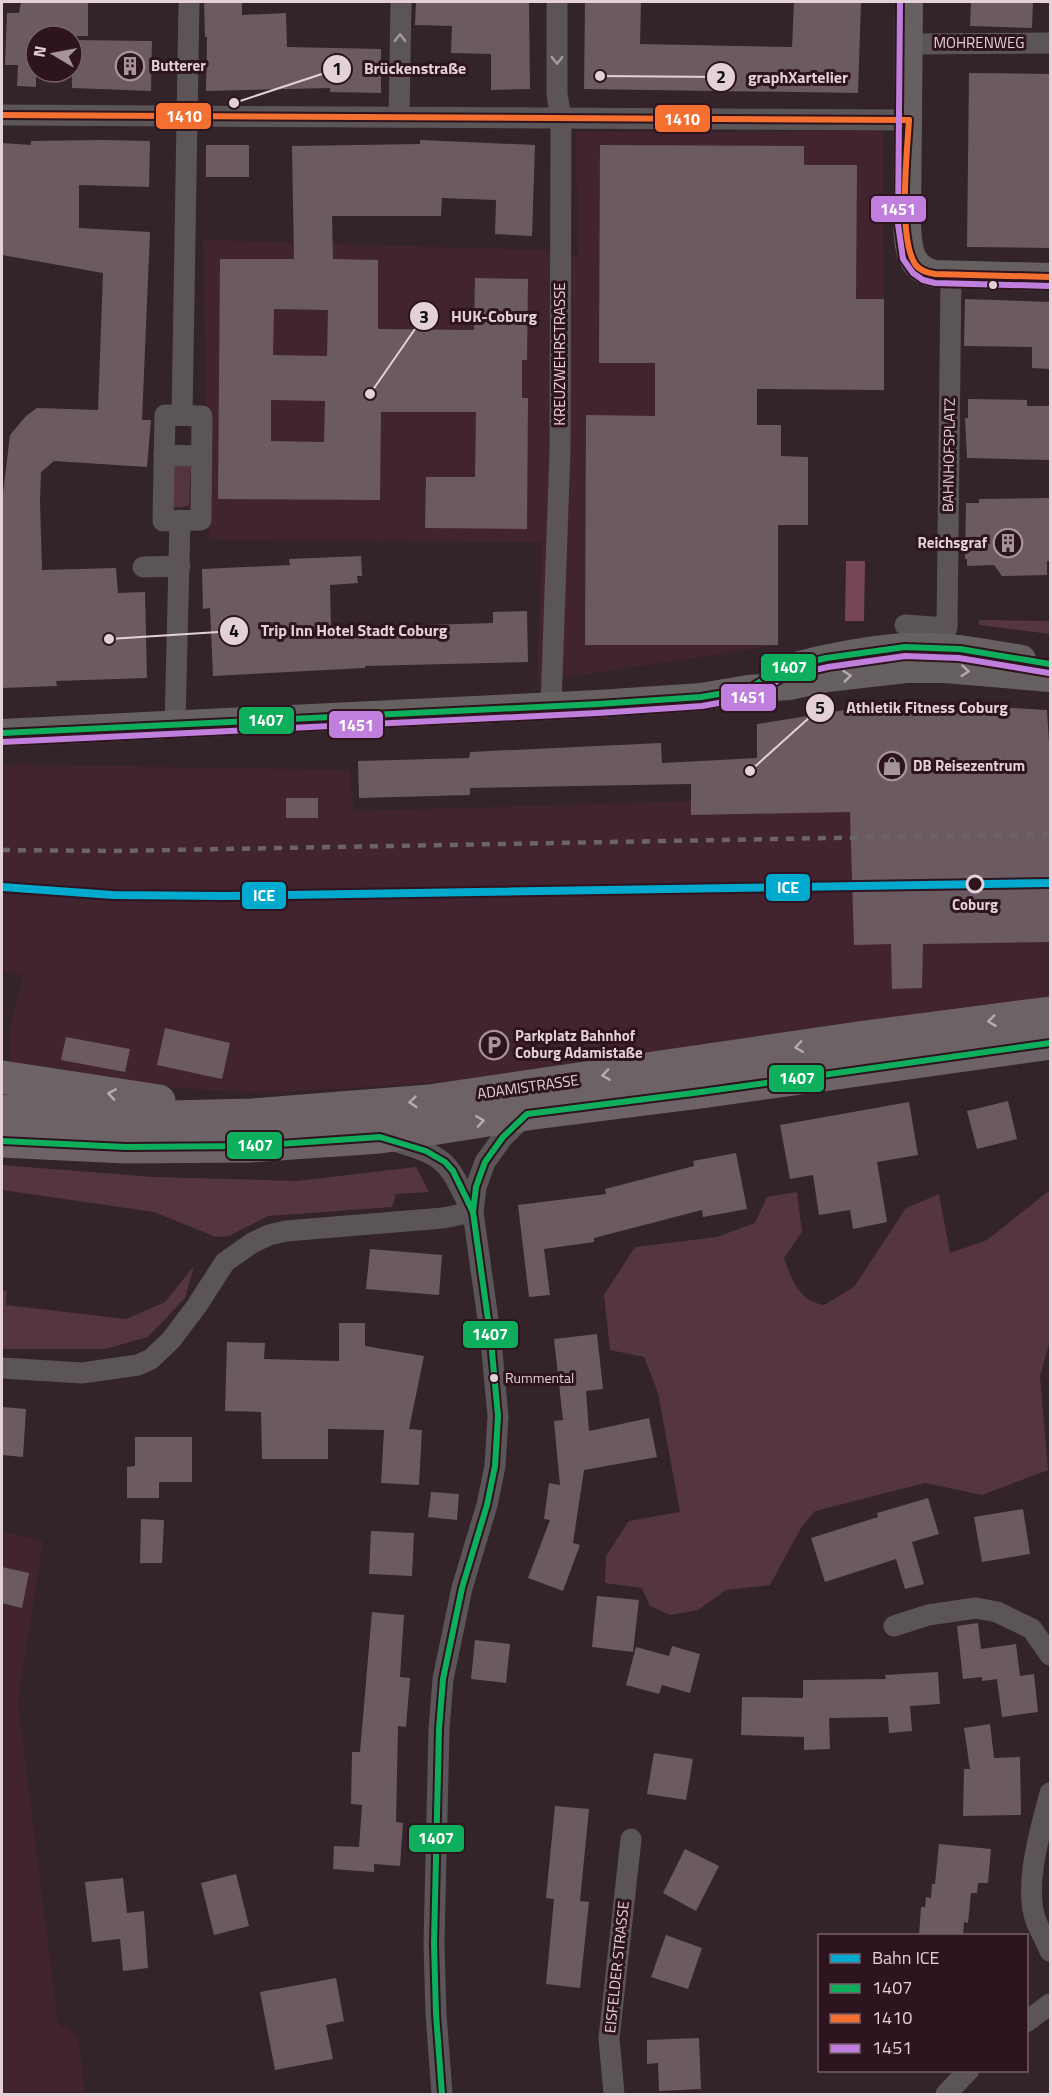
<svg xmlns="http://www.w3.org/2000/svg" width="1052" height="2096" font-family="'Titillium Web',sans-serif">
<rect width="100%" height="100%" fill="#322429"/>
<g fill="#422430">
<polygon points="883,131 884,390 757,389 757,425 781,425 781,456 808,457 808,525 778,526 778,645 537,682 542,542 209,540 203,240 545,250 579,256 575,132"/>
<polygon points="2,764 349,770 354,811 1050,791 1050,997 449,1082 268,1093 175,1088 9,1065 9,1032 23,976 2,970"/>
<polygon points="2,1532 43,1541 18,1702 58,2024 78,2035 85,2094 2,2094"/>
</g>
<g fill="#563542">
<polygon points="169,463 191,463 189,506 171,508"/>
<polygon points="979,620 1050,621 1050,634 979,625"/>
<polygon points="2,1165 152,1177 297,1181 416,1167 429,1192 396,1194 392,1207 268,1216 229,1236 216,1237 154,1212 2,1190"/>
<path d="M1050,1190V1341L1040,1376L1048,1470L982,1495L925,1483L815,1511L801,1528L770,1585L726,1590L698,1610L670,1615L650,1606L642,1588L605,1583L606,1556L629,1521L680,1512L658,1393L644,1357L610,1350L604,1295L635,1247L717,1237L755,1223L767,1197L797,1192L802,1232L784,1258C792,1280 799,1301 824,1305L854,1287L906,1208L939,1194L950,1253L987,1240Z"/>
<polygon points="194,1266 185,1298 148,1337 105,1349 2,1349 2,1290 7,1291 6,1305 126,1319 165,1302"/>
</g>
<polygon fill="#764558" points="846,561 865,561 864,621 845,621"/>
<g fill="#6b5a61" fill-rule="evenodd">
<polygon points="21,2 88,2 88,36 36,36 36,87 17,86 18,65 5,65 7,13 19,13"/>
<polygon points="204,2 242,2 242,15 286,13 287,47 381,49 381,93 330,92 330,88 206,91 207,37 205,37"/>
<polygon points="416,2 529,2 530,89 491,90 491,54 451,53 452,26 415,25"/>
<polygon points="585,2 641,2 640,44 792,47 794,2 861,2 858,93 584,89"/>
<polygon points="971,2 1033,2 1032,28 970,26"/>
<polygon points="72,40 152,41 151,91 72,88"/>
<polygon points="969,73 1050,74 1050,248 967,247"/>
<polygon points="103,140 150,141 149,187 79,185 79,228 150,232 142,420 151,420 147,467 54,461 41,472 40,501 42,570 116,568 118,593 145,592 147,678 56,681 57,686 2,688 2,502 10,435 26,416 37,408 98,410 103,273 2,255 2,143 31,145 31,141"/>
<path d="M420,140L535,145L532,236L495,234L496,200L442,198L441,216H332L333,259L378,260V329L474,330L475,278L528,279L527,360H522V398H528L527,529L425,528L426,477H475L476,412H381L380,500L218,499L220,259H294L292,146L420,144ZM274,309L328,310L327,356L273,355ZM271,400L325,401L324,442L271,441Z"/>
<rect x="206" y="145" width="43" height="32"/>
<polygon points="600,145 804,146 804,165 857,165 856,299 884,299 884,390 757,389 757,425 781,425 781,456 808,457 808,525 778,525 778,645 585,645 586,415 655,416 655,363 599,363"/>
<polygon points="965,299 1050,302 1050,369 1032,368 1032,347 964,346"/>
<polygon points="968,399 1027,400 1027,406 1050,406 1050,460 967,458 965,418 968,418"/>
<polygon points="1050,498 1050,561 1047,561 1047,575 1002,576 994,565 967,566 967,559 965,559 966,503 979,503 979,499"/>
<polygon points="361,556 362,576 357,576 358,583 330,585 331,628 493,623 493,612 527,611 528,662 365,666 365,668 213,676 210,608 203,609 202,569 290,565 289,559"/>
<polygon points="914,702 1047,710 1050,759 1050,942 923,944 922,988 892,989 891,944 854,945 850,812 691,815 691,784 470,788 470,795 359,798 358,761 469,758 470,752 661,743 662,763 757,758 757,724 889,703"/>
<rect x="286" y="798" width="32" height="20"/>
<polygon points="165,1028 230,1043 222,1079 157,1065"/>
<polygon points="66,1037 130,1049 125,1072 61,1060"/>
<polygon points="1008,1101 1017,1139 977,1149 967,1111"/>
<polygon points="909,1102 918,1155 877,1162 887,1222 853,1229 850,1210 819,1215 813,1175 790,1179 780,1125"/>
<polygon points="736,1153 747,1209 703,1217 702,1210 594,1238 594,1242 544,1249 550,1295 529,1297 518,1205 606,1194 605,1189 694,1166 693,1161"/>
<polygon points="370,1249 442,1255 439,1295 366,1289"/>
<polygon points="339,1323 365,1323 365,1346 424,1356 409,1429 422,1430 419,1485 381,1483 384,1430 328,1429 328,1459 262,1459 261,1412 225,1411 227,1342 265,1343 264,1359 339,1361"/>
<polygon points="597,1334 603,1389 586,1391 589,1431 649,1418 657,1457 584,1470 573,1543 580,1545 563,1591 528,1578 550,1520 544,1519 549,1483 560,1485 554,1421 563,1420 554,1339"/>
<polygon points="2,1407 26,1409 23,1457 2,1455"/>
<polygon points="135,1437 192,1437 192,1482 159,1482 159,1498 127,1498 127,1467 135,1466"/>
<polygon points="431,1492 459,1494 457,1520 428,1517"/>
<polygon points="928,1498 939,1534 912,1542 924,1584 905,1589 896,1559 825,1582 811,1538 878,1517 877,1513"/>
<polygon points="1023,1509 1030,1554 982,1562 974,1517"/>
<polygon points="141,1519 164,1520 162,1563 140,1563"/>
<polygon points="371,1531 414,1533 412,1576 369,1574"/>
<polygon points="2,1567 29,1573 22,1608 2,1603"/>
<polygon points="597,1596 639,1600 633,1652 592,1647"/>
<polygon points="372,1612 404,1615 400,1677 410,1678 406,1727 398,1726 396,1822 403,1823 400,1866 374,1864 374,1872 333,1869 334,1846 359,1847 362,1805 351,1804 352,1752 360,1752"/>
<polygon points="978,1623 981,1649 1016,1644 1020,1676 1034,1674 1038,1712 1002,1717 997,1679 982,1681 982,1677 963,1679 957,1626"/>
<polygon points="475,1640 510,1644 506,1683 471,1679"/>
<polygon points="672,1646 700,1654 690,1693 662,1685 659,1694 626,1685 636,1647 669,1656"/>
<polygon points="938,1672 940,1704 910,1706 912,1731 889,1733 888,1717 829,1718 830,1749 804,1750 804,1737 741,1735 742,1697 803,1698 803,1680 886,1679 885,1675"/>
<polygon points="990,1724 994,1758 1020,1757 1021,1815 963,1816 964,1769 970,1769 964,1728"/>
<polygon points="654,1753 693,1759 686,1800 647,1794"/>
<polygon points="555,1806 589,1809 580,1901 589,1902 580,1988 546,1984 554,1899 546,1898"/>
<polygon points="939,1844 991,1849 988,1883 978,1883 977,1893 971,1893 968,1923 964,1922 963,1935 919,1935 921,1907 925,1907 926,1897 931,1898 932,1884 935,1884"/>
<polygon points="685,1849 719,1866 696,1911 663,1893"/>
<polygon points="236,1874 249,1926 214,1935 201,1883"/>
<polygon points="123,1878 127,1913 144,1911 148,1968 123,1971 120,1939 92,1942 85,1882"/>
<polygon points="666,1935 702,1948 688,1989 651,1977"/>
<polygon points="336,1978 344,2021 326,2025 333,2059 275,2070 260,1992"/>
<polygon points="699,2038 701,2089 659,2091 658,2063 647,2064 647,2040"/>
</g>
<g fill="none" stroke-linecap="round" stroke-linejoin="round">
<g stroke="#5b5557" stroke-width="21">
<polyline points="908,44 1050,43"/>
<polyline points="2,115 909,120"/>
<polyline points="399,117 401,2"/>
<polygon points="165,415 202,416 201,520 163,521"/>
<polyline points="182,415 189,2"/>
<polyline points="164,455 202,456"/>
<polyline points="143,567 180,566"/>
<polyline points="905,625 947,628 951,276"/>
<polyline points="551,706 560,450 561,118 557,94 557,2"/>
<polyline points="175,724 180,520"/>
<path d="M391,1140C448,1157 447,1160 472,1212"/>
<polyline points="2,1368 82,1373 138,1365 151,1359 171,1340 196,1307 225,1262 252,1243 269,1235 286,1231 443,1218 473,1212"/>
<polyline points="894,1626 928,1615 976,1608 997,1612 1032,1629 1050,1655"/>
<path d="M1050,1793C1041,1828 1023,1886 1036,1921C1040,1931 1046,1941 1050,1951"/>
<polyline points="1026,2022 1050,2004"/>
<polyline points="442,2094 436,2014 434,1944 439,1729 443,1679 462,1588 487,1505 495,1466 498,1416 491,1341 473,1212 476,1187 485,1162 503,1137 527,1114"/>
<polyline points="614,2094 609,2038 631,1839"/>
<polyline points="946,2094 969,2070"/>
</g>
<g stroke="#666061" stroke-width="28">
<path d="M909,2L907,224C908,247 909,269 935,274L1050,277"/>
<path d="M795,666C830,657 867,650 903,647C943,644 983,653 1022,659"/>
<polyline points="2,733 598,704 701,697 748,689 789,686 827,678 906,669 944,669 1050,678"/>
</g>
<g stroke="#6d6366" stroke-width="33">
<polyline points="2,1077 159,1101"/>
<polyline points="2,1111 129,1118 253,1115 429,1101 858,1038 1050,1013"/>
<polyline points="2,1141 125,1147 250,1146 380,1137 527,1114 701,1092 1050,1043"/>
</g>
<polyline stroke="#6b6465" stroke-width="4.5" stroke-dasharray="8 8" stroke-linecap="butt" points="2,850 114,851 1050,834"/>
<g stroke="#2d141e" stroke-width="10">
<g id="bus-1">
<polyline points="2,733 598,704 701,697 748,689 781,669 826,658 905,647 960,649 1050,664"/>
<polyline points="2,1141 125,1147 250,1146 380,1137 426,1151 445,1162 453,1171 473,1212"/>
<polyline points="442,2094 436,2014 434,1944 439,1729 443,1679 462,1588 487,1505 495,1466 498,1416 491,1341 473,1212 476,1187 485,1162 503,1137 527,1114 701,1092 1050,1043"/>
</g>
</g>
<g stroke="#2d141e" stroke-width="10">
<g id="bus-2">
<polyline points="2,115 909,120"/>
<path d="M909,120C907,153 898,237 915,264C919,270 928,273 935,274L1050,277"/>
</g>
</g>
<g stroke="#2d141e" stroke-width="10">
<g id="bus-3">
<polyline points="900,2 898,224 903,259 913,273 923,280 935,283 1050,286"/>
<polyline points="2,742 598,713 702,706 751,697 784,677 828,667 905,656 959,658 1049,673"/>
</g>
</g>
<use href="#bus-1" stroke="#0daf5c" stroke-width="6"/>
<use href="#bus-2" stroke="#f46f30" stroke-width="6"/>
<use href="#bus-3" stroke="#c07fdc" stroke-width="6"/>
<g stroke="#2d141e" stroke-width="12">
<polyline id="rail-1" points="2,887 113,895 224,896 1050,883"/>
</g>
<use href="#rail-1" stroke="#00a9ce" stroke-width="8"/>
</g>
<defs><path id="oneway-chevron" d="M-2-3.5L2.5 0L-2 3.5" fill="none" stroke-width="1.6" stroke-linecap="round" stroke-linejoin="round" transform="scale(1.5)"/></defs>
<g stroke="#a6999d">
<use href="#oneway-chevron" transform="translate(400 38) rotate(-89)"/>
<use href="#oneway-chevron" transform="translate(557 60) rotate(90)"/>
</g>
<g stroke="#b7a9ae">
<use href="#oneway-chevron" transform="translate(965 671) rotate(5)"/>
<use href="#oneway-chevron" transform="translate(847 676) rotate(-6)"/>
</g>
<g stroke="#baaaaf">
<use href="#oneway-chevron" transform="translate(992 1021) rotate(173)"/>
<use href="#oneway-chevron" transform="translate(799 1047) rotate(172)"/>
<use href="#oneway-chevron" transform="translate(606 1075) rotate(172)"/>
<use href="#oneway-chevron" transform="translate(112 1094) rotate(-171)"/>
<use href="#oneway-chevron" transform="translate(413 1102) rotate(175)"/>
<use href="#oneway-chevron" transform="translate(480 1121) rotate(-9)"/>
</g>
<defs>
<g id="building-ring" transform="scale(1.5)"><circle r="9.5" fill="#2d141e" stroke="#a5949a" stroke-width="1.5"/><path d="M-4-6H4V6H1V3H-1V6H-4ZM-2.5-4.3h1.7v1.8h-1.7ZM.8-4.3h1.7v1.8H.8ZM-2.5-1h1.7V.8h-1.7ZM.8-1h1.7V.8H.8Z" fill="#a5949a"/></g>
<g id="shop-ring" transform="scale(1.5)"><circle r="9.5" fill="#2d141e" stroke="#a5949a" stroke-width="1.5"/><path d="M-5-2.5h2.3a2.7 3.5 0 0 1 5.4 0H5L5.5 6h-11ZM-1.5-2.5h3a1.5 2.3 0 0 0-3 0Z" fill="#a5949a"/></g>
<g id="parking-ring" transform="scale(1.5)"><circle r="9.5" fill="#2d141e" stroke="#a5949a" stroke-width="1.5"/><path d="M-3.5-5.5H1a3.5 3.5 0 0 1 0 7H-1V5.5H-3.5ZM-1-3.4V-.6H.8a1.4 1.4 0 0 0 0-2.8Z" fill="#a5949a"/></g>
</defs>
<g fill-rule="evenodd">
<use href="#building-ring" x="130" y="66"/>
<use href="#building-ring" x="1008" y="543"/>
<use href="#shop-ring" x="892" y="766"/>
<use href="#parking-ring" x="494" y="1045"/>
</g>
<g fill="#e3d1d7" stroke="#2d141e" stroke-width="2">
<circle cx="993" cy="285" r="5"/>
<circle cx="494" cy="1378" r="5"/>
</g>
<circle fill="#2d141e" stroke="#e3d1d7" stroke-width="3" cx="975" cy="884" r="8"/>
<g text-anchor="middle" stroke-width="6" stroke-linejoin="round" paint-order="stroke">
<g font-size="14" fill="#e3d1d7" stroke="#2d141e" text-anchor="start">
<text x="505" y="1383">Rummental</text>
</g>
<g font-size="15" fill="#e3d1d7" stroke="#2d141e">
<text x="979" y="48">MOHRENWEG</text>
<text transform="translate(560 354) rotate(-90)" y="5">KREUZWEHRSTRASSE</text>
<text transform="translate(949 455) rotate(-89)" y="5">BAHNHOFSPLATZ</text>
<text transform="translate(528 1087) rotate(-8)" y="5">ADAMISTRASSE</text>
<text transform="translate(617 1967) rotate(-84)" y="5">EISFELDER STRASSE</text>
</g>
<g font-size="15" font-weight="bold" fill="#e3d1d7" stroke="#2d141e" text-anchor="start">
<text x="151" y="71">Butterer</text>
<text x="987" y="548" text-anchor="end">Reichsgraf</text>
<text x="913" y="771">DB Reisezentrum</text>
<text x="515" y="1041">Parkplatz Bahnhof<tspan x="515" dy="17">Coburg Adamistaße</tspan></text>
</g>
<g font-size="15" font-weight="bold" fill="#e3d1d7" stroke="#2d141e">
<text x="975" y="910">Coburg</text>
</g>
</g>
<path fill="none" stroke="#e3d1d7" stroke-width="2" d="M234 103L337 69M600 76L721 77M370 394L424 316M109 639L234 631M750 771L820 708"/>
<g fill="#e3d1d7" stroke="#2d141e" stroke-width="2">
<circle cx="234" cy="103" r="6"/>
<circle cx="600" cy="76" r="6"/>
<circle cx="370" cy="394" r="6"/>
<circle cx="109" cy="639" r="6"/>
<circle cx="750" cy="771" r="6"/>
<circle cx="337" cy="69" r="15"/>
<circle cx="721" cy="77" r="15"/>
<circle cx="424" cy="316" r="15"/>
<circle cx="234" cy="631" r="15"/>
<circle cx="820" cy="708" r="15"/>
</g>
<g font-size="18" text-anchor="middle" font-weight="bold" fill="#111">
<text x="337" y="75">1</text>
<text x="721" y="83">2</text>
<text x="424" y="323">3</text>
<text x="234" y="637">4</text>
<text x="820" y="714">5</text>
</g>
<g font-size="16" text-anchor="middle" font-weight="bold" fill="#e3d1d7" stroke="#2d141e" stroke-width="6" stroke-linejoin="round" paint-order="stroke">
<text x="415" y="74">Brückenstraße</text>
<text x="798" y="83">graphXartelier</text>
<text x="494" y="322">HUK-Coburg</text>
<text x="354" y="636">Trip Inn Hotel Stadt Coburg</text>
<text x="927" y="713">Athletik Fitness Coburg</text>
</g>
<g stroke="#2d141e" stroke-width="2">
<rect x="155" y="102" width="57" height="28" rx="6" fill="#f46f30"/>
<rect x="654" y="104" width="57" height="29" rx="6" fill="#f46f30"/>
<rect x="870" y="195" width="57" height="28" rx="6" fill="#c07fdc"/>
<rect x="760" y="653" width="57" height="29" rx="6" fill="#0daf5c"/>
<rect x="720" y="683" width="57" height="29" rx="6" fill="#c07fdc"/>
<rect x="238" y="706" width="57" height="29" rx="6" fill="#0daf5c"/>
<rect x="328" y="710" width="56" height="29" rx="6" fill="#c07fdc"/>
<rect x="765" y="873" width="46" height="29" rx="6" fill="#00a9ce"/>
<rect x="241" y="881" width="46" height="29" rx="6" fill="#00a9ce"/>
<rect x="768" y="1064" width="57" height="29" rx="6" fill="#0daf5c"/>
<rect x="226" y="1131" width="57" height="29" rx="6" fill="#0daf5c"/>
<rect x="462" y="1320" width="57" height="29" rx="6" fill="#0daf5c"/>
<rect x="408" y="1824" width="57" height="29" rx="6" fill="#0daf5c"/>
</g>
<g font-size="16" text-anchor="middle" font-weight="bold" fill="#fff">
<text x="184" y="122">1410</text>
<text x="682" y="125">1410</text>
<text x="898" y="215">1451</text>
<text x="789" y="673">1407</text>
<text x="748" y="703">1451</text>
<text x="266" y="726">1407</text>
<text x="356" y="731">1451</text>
<text x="788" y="893">ICE</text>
<text x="264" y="901">ICE</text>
<text x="797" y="1084">1407</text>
<text x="255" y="1151">1407</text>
<text x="490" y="1340">1407</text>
<text x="436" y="1844">1407</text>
</g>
<rect width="1052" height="2096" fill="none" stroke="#e3d1d7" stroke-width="6"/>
<rect x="818" y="1934" width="210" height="138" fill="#2d141e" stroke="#766068" stroke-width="1.5"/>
<rect x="830" y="1954" width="30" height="9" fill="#00a9ce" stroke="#766068" stroke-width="1.5"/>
<text x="872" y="1964" font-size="18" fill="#e3d1d7">Bahn ICE</text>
<rect x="830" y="1984" width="30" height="9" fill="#0daf5c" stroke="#766068" stroke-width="1.5"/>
<text x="872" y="1994" font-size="18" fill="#e3d1d7">1407</text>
<rect x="830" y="2014" width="30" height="9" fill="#f46f30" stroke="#766068" stroke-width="1.5"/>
<text x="872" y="2024" font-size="18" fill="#e3d1d7">1410</text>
<rect x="830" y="2044" width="30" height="9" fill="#c07fdc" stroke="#766068" stroke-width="1.5"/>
<text x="872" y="2054" font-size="18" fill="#e3d1d7">1451</text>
<g transform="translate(54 54) rotate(280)"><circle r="28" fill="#2d141e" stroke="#766068" stroke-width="1.5"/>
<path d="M0-4.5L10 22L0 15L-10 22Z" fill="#a5949a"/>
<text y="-9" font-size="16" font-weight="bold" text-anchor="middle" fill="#e3d1d7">N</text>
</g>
</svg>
